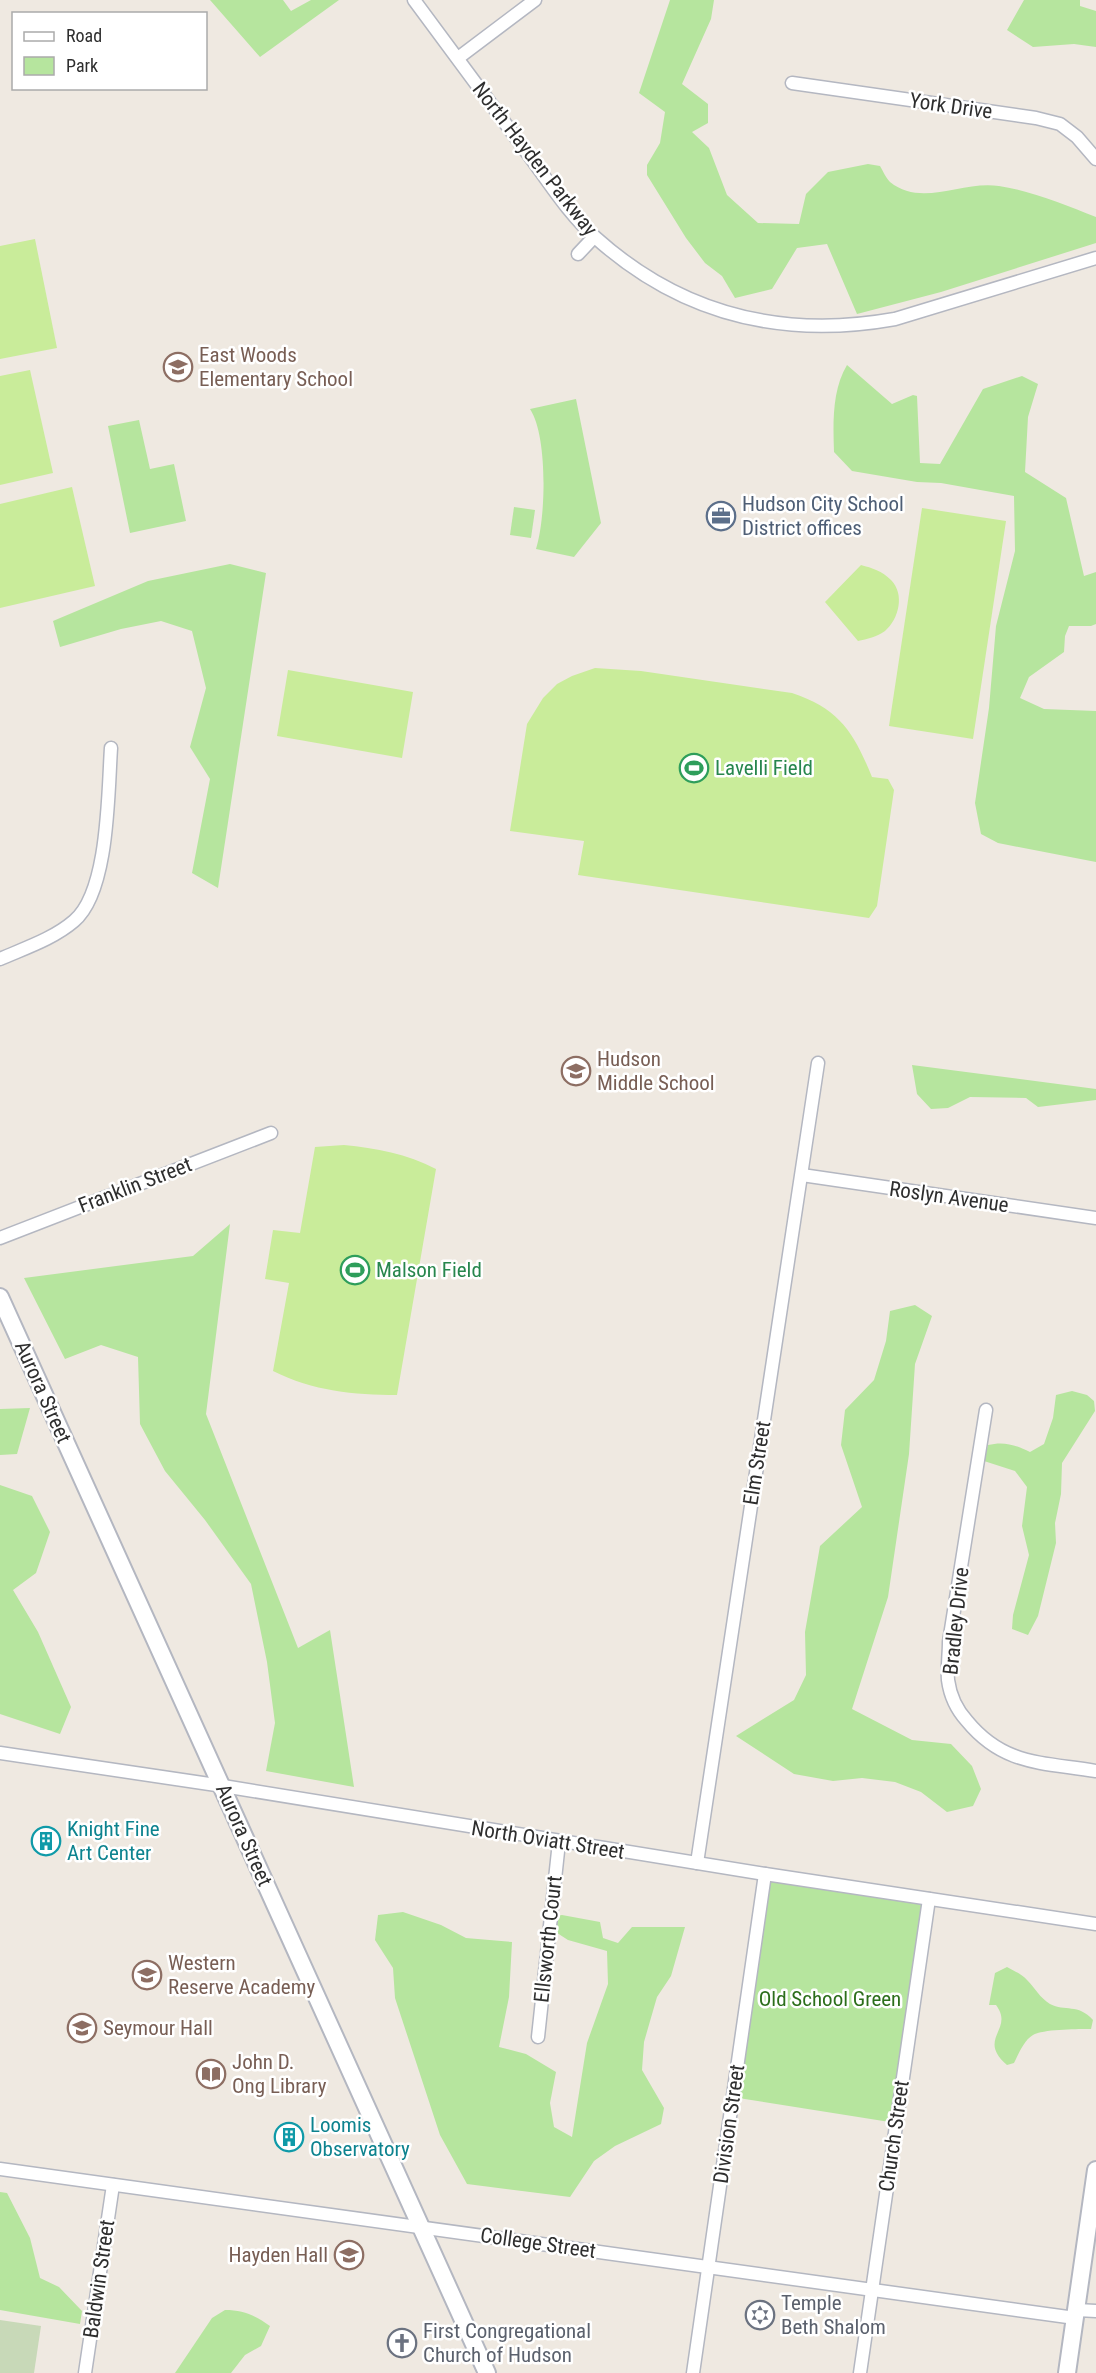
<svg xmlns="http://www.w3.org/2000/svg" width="1096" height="2373" font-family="'Roboto Condensed',sans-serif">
<rect width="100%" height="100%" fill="#efe9e1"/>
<g fill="#b6e59e">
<polygon points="210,0 283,0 291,11 311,0 339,0 260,57"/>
<path d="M670,0H714L711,19L682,84L708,104V123L692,132L709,148L727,195L758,223L799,224L806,194L828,172L868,164L880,166C883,171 886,178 890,182C922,208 963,180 999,186C1032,191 1065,205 1096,217V243L941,292L857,314L827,244L797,248L772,289L735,298L722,276L705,263L686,238L647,175V165L660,143L665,112L639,93Z"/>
<polygon points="1024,0 1080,0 1080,6 1096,11 1096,47 1074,44 1033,47 1007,30"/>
<path d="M847,365L892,404L913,395L917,396L920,463L940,464L983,389L1022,376L1038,384L1028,417L1025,472L1066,498L1084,576L1096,572V624L1091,626H1069L1065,636L1064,652L1029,677L1020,698L1044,709L1096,711V862L998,843L981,834L975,803L989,708L996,626L1015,551L1014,496L941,483L917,482L852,471L834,452C833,423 832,390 847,365Z"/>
<path d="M576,399L601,523L574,557L536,549C546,518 548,436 530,409Z"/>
<polygon points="139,420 150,469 174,464 186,521 130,533 108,426"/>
<polygon points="514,507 535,510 531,538 510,535"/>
<polygon points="230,564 266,573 218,888 192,873 210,779 190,747 206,688 192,631 161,621 121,629 60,647 53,621 148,581"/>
<polygon points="912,1065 1096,1089 1096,1100 1038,1107 1026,1098 970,1097 948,1108 931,1109 917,1094"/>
<polygon points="230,1224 206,1414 298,1648 330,1630 354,1787 266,1771 275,1723 267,1662 251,1584 205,1520 165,1471 140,1424 138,1357 101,1345 65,1359 24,1278 193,1256"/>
<polygon points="915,1305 932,1316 915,1364 909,1454 888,1597 852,1709 912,1740 951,1744 972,1766 981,1789 973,1806 947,1812 921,1792 895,1782 862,1778 833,1781 794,1774 736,1736 794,1700 806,1675 805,1632 820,1546 862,1507 841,1445 845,1410 874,1380 886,1341 890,1311"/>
<path d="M1072,1391L1087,1395L1094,1401L1095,1411L1062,1463L1061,1494L1055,1523L1056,1543L1038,1616L1028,1635L1012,1629L1013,1615L1029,1555L1022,1526L1027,1487L1015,1471L984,1461L988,1445C1004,1441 1016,1445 1030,1452L1044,1444L1053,1418L1056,1395Z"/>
<polygon points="30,1408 17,1454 0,1455 0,1409"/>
<polygon points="0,1485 32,1496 50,1532 36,1573 13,1590 38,1632 71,1707 60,1734 0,1714"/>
<polygon points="765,1874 929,1899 896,2123 732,2097"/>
<polygon points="403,1912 441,1925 466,1938 512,1942 509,1997 499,2047 526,2054 556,2072 550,2103 554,2127 572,2137 587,2043 608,1984 607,1951 568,1940 554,1931 555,1916 562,1915 600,1922 603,1938 618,1943 632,1927 685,1927 671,1976 657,1997 644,2042 642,2070 664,2108 661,2124 615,2146 594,2161 570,2197 467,2184 440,2135 395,1998 393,1968 375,1940 378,1915"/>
<path d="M1007,1967C1014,1971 1022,1974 1027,1980C1035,1988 1040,1998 1050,2004C1065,2012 1078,2003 1093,2020L1091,2029C1078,2029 1044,2029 1033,2035C1024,2040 1018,2055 1014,2063L1007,2065C976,2038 1015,2030 996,2005H989L995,1973Z"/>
<polygon points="0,2192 7,2193 30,2238 40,2278 59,2287 82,2311 80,2324 0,2310"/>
<path d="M225,2310C243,2310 255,2315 270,2326L261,2346L245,2355L231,2373H175L212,2318Z"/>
</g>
<polygon fill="#c8d9b8" points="0,2320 41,2326 34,2373 0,2373"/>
<g fill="#c9ec9a">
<polygon points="35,239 57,348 0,359 0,246"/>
<polygon points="30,370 53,473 0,485 0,376"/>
<polygon points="72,487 95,586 0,608 0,504"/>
<polygon points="922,508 1006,521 973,739 889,726"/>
<path d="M861,565C872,568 882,571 891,580C905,594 899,619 885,631C877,637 867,639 858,641L825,602Z"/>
<path d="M595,668L641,671L792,693C840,709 854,733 872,777L888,779L894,790L877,906L869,918L578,875L584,841L510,831L527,724L543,698L557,684L572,676Z"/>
<polygon points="288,670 413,692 402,758 277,736"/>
<path d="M344,1145C376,1148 407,1154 436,1169L397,1395C354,1395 313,1391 273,1371L289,1283L265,1279L273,1230L300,1233L315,1147Z"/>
</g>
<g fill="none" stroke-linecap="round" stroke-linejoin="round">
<g stroke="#b4b7c1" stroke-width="15">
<g id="street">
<path d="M414,0C451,50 488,100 525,150C547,179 568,214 596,238C682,315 783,339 895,319L1096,258"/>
<polyline points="458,58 535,0"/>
<polyline points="792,83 1036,118 1060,124 1077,137 1096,159"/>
<polyline points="578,254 594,237"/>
<path d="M0,959C25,948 53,939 74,921C109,892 108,791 111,748"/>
<polyline points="802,1175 1096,1218"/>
<polyline points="0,1238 271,1133"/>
<path d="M986,1410L949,1642C949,1655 947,1667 948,1680C950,1695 957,1710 967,1721C1004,1766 1043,1762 1096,1771"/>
<polyline points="0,1753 223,1786 765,1874 1096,1924"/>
<polyline points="697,1863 818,1063"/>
<polyline points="538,2037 559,1842"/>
<polyline points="0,2169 1075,2318"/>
<polyline points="1077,2310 1096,2311"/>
<polyline points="85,2373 113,2185"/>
<polyline points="693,2373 765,1874"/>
<polyline points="860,2373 929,1899"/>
</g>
</g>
<g stroke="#b4b7c1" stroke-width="20">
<g id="secondary">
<polyline points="0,1297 487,2373"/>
<polyline points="1067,2373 1096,2170"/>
</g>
</g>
<use href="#street" stroke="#fff" stroke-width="12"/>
<use href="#secondary" stroke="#fff" stroke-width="16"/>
</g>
<defs>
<g id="school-ring" transform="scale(1.5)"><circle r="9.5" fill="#fff" stroke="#8d6e63" stroke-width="1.5"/><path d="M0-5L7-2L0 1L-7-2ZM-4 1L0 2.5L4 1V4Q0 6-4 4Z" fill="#8d6e63"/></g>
<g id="office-ring" transform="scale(1.5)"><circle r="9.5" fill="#fff" stroke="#5c6f8a" stroke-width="1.5"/><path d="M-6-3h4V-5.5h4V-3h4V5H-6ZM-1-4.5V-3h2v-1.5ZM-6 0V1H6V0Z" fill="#5c6f8a"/></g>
<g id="stadium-ring" transform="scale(1.5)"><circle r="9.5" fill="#fff" stroke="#2e9e5b" stroke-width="1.5"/><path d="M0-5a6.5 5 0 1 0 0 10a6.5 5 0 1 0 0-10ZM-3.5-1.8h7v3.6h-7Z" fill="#2e9e5b"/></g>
<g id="building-ring" transform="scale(1.5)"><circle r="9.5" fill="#fff" stroke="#0f9aa8" stroke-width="1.5"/><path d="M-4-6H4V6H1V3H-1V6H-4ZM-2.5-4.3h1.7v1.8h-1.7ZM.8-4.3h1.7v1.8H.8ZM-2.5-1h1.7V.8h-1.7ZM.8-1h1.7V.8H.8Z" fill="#0f9aa8"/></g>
<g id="university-ring" transform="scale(1.5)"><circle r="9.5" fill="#fff" stroke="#8d6e63" stroke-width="1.5"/><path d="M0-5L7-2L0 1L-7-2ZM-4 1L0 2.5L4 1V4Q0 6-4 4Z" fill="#8d6e63"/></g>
<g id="library-ring" transform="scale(1.5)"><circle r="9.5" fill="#fff" stroke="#8d6e63" stroke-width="1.5"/><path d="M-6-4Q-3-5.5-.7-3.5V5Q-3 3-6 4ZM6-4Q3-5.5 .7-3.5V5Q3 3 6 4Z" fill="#8d6e63"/></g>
<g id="synagogue-ring" transform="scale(1.5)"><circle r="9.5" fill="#fff" stroke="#6b7280" stroke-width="1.5"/><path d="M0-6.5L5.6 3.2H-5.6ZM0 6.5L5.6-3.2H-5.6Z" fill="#6b7280"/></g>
<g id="church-ring" transform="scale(1.5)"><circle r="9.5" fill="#fff" stroke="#6b7280" stroke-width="1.5"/><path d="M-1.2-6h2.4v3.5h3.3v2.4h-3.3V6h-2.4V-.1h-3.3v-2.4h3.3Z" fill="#6b7280"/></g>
</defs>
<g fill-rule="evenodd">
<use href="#school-ring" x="178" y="367"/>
<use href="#office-ring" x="721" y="516"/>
<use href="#stadium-ring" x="694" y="768"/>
<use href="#school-ring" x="576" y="1071"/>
<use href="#stadium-ring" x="355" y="1270"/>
<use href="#building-ring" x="46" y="1841"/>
<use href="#university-ring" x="147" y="1975"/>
<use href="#school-ring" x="82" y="2028"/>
<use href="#library-ring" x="211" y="2074"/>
<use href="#building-ring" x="289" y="2137"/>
<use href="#school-ring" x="349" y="2255"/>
<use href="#synagogue-ring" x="760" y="2315"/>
<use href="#church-ring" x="402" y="2343"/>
</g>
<g text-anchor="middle" stroke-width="5" stroke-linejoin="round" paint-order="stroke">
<g font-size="21" fill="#2e2e2e" stroke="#fff">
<text transform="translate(951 106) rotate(8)" y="7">York Drive</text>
<text transform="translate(535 159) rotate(52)" y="7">North Hayden Parkway</text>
<text transform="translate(135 1185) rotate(-21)" y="7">Franklin Street</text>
<text transform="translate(949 1197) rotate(8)" y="7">Roslyn Avenue</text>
<text transform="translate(43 1392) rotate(66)" y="7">Aurora Street</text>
<text transform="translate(757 1463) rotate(-81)" y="7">Elm Street</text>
<text transform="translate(956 1621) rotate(-84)" y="7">Bradley Drive</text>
<text transform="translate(244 1835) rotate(66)" y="7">Aurora Street</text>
<text transform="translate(548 1840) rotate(9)" y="7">North Oviatt Street</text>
<text transform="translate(548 1939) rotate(-84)" y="7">Ellsworth Court</text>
<text transform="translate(729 2124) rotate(-82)" y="7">Division Street</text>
<text transform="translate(894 2136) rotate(-82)" y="7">Church Street</text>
<text transform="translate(538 2243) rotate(8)" y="7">College Street</text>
<text transform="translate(99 2279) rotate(-82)" y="7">Baldwin Street</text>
</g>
<g font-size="21" fill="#785e54" stroke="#fff" text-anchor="start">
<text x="199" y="362">East Woods<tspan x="199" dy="24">Elementary School</tspan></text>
<text x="597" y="1066">Hudson<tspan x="597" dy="24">Middle School</tspan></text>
<text x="168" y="1970">Western<tspan x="168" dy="24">Reserve Academy</tspan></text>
<text x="103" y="2035">Seymour Hall</text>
<text x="232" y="2069">John D.<tspan x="232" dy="24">Ong Library</tspan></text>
<text x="328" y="2262" text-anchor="end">Hayden Hall</text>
</g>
<g font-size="21" fill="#4e5e75" stroke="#fff" text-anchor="start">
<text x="742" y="511">Hudson City School<tspan x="742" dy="24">District offices</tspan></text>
</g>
<g font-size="21" fill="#27864d" stroke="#fff" text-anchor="start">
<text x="715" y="775">Lavelli Field</text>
<text x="376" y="1277">Malson Field</text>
</g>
<g font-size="21" fill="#0d838f" stroke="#fff" text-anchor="start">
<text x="67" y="1836">Knight Fine<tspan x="67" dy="24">Art Center</tspan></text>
<text x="310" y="2132">Loomis<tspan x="310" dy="24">Observatory</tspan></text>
</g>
<g font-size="21" fill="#2c6e1b" stroke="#fff">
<text x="830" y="2006">Old School Green</text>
</g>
<g font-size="21" fill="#5b616d" stroke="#fff" text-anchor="start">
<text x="781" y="2310">Temple<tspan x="781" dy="24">Beth Shalom</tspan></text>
<text x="423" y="2338">First Congregational<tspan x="423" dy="24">Church of Hudson</tspan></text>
</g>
</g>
<rect x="12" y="12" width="195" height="78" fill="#ffffff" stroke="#ababab" stroke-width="1.5"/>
<rect x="24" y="32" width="30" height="9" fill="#ffffff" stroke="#ababab" stroke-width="1.5"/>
<text x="66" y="42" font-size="18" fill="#2e2e2e">Road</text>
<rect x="24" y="57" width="30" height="18" fill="#b6e59e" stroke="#ababab" stroke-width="1.5"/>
<text x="66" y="72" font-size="18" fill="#2e2e2e">Park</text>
</svg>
